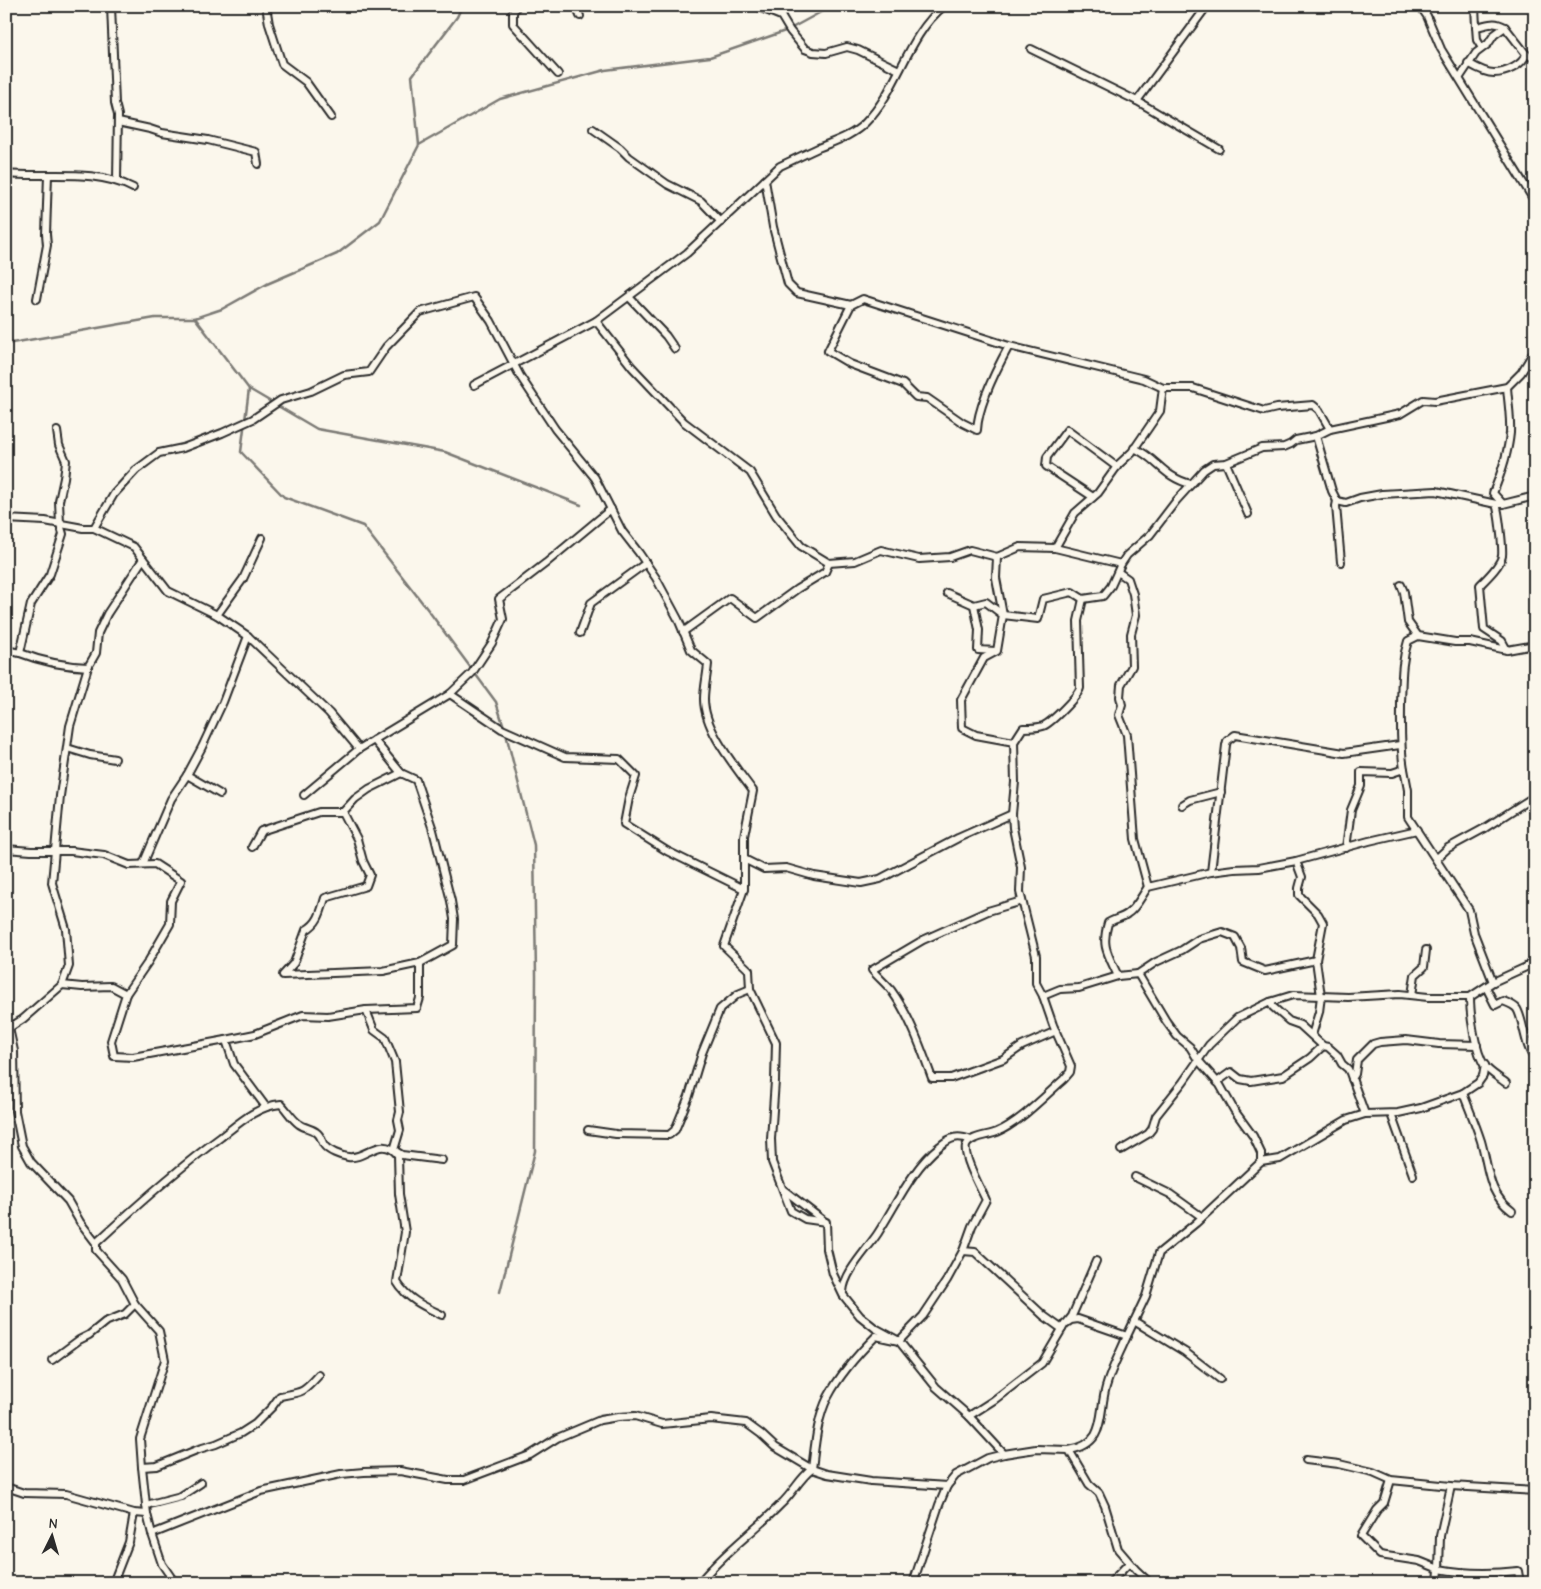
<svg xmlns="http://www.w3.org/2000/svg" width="1541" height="1589" font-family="'Comic Neue',sans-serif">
<rect width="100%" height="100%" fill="#fbf7ec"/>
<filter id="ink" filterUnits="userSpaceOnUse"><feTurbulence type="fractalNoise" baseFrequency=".02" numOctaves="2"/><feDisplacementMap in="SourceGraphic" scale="10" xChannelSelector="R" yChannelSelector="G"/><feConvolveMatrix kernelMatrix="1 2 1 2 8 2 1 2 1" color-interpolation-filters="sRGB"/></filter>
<g filter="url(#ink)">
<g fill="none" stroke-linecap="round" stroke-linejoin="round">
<g stroke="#7b7a75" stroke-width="2.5">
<polyline points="419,145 412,76 457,17 462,6"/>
<polyline points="195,318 222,309 267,284 337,254 380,221 419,145 500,99 605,70 710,57 788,30 832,6"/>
<polyline points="6,344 155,318 195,318 249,389 317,429 445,452 581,505"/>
<polyline points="249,389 241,452 284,497 363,526 428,610 496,702 505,730 534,845 536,976 535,1151 500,1292"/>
</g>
<g stroke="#2b2b2b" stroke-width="10">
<g id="minor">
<polyline points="111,6 115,103 118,115 117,180"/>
<polyline points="266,6 269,24 282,64 306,82 331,117"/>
<polyline points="517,6 513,12 513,24 558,74"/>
<polyline points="576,6 580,16"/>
<polyline points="756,6 781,16 790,31 805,49 813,52 826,53 847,47 858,50 899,70"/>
<polyline points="1420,6 1427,16 1441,49 1535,202"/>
<path d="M1475,6L1476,27C1488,25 1493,20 1505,27L1526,54L1535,59"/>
<polyline points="781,16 785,6"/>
<polyline points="1476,27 1477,40 1482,48"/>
<polyline points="1031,49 1137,101 1219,149"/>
<path d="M1468,63C1475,67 1485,73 1494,73C1506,73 1523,65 1526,54"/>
<polyline points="1460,77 1476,53 1488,44 1494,35 1505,27"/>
<polyline points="1137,101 1207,6"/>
<polyline points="118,122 150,129 162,133 208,140 256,152 258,164"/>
<polyline points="593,129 620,148 629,157 667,184 701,201 721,222"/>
<path d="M6,174C48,178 94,168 133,188"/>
<polyline points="765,180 773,227 788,284 797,293 851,305"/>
<polyline points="629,297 666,336 675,349"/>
<polyline points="37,299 47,245 46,234 48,175"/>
<polyline points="596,321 632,367 684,422 750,472 776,515 801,546 829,563 855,561 881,550 919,559 950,557 970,550 997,557 1020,547 1055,548 1121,564"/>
<path d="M1009,346C997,368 978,405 977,430L963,423L927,398L916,397L903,384L850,364L828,351L851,305L863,299L1009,346L1144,379L1163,388H1193L1264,411L1277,408L1313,405L1319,410L1330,429"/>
<path d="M474,385L596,321L687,253L780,166C793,160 805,154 818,148C835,141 852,136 865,123C899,89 906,37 944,6"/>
<polyline points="1316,436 1332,491 1337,501 1346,503 1360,498 1382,494 1436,491 1496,504"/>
<path d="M1134,448C1157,458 1164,478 1191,484"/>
<polyline points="1226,463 1248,514"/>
<polyline points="1093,497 1046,466 1047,457 1067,430 1117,467"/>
<polyline points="1337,501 1336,506 1341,562"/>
<path d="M1503,504L1493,493C1501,474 1508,454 1510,433C1511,418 1508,402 1507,387"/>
<polyline points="6,519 45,521 83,528 94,528 134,547 168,591 217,615 248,636 329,713 359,749 374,740 401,773 416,780 433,830 451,901 454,919 453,945 420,963 420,998 417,1008 366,1010 328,1016 303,1015 255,1034 226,1040"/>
<path d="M94,528L114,494L136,470L159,453L183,448L222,433L253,419L281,400L311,391L344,375L369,372L386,347L420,312L474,297L491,321L520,376L555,429L595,478L622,531L639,553L656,578L678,619L691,650L708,664C707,676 704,688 704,699C704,730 735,766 753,791L744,836V889L724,946L749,970L750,989L776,1043L775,1081L771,1139L772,1162L791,1211L805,1219L826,1222L827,1249L833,1274L843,1295L860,1316L875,1328L899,1341L936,1387L969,1416L1004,1454"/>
<polyline points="1055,548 1075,513 1098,493 1118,465 1132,452 1160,411 1163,388"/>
<polyline points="997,557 996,578 1003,615 997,651 984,658 961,700 962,728 976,735 1014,742"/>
<polyline points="1118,572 1128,579 1133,594 1136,615 1131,634 1132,666 1121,685 1120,697 1122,705 1119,715 1127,735 1135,839 1148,887"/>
<polyline points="1401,585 1404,592 1408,622 1418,636 1455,642 1470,642 1507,650 1535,645"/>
<polyline points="947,593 974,605 986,602 1003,615 1038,619 1043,599 1072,592 1083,599 1103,596 1111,586 1121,564 1127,555 1150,535 1176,501 1204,470 1213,464 1226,463 1262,448 1284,447 1291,444 1296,440 1316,436 1330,429 1400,414 1423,400 1435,401 1507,387 1521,373 1535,350"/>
<polyline points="974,605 979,630 978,650 996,651"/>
<polyline points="217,615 243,579 262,538"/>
<polyline points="683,632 730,598 757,618 797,589 825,572 829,563"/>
<polyline points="580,633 591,603 646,563"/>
<polyline points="6,650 20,653 31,604 50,574 63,534 60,524 59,501 64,478 66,461 59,445 57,431"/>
<path d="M1507,650L1502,641L1484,629L1480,585C1487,578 1500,566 1502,556C1503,548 1499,512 1496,504H1503L1535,496"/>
<path d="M20,653C43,662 64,666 88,667"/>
<polyline points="450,694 502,729 565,757 619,759 636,776 629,798 624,824 667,851 744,889"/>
<polyline points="374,740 450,694 472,673 492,643 503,619 499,599 546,563 611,509"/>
<polyline points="67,748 90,755 115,759"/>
<path d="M1404,769C1400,746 1401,726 1401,703C1402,681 1401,662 1408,641L1418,636"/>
<polyline points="187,775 220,794"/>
<polyline points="304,795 359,749"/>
<polyline points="1182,805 1190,800 1221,792"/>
<polyline points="343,812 355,799 369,789 401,773"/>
<path d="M252,847L261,831L319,812H343L357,839L363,861L370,875L366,886L325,898C321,911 319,923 306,930L294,963L283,975L383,971L420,963"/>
<polyline points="1346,848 1351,810 1361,786 1361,772 1392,773 1404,769 1408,790 1408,817 1469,910 1474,933 1493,982"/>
<polyline points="6,849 31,851 71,851 104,855 129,865 155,864 181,881 171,901 170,924 148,962 126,994"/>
<polyline points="744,859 764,869 786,868 814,876 861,883 880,879 958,838 1012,814"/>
<polyline points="1436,859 1448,848 1485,828 1535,796"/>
<polyline points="143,864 171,799 187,775 202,747 223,702 248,636"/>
<polyline points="1211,872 1226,745 1227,741 1235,735 1344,753 1400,745"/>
<path d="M1022,901L988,911L923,940L872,970C878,977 885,983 891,990C910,1016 921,1048 932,1078H951L1003,1059L1022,1046L1056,1031"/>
<polyline points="1138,974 1156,962 1182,950 1199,939 1222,932 1235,937 1241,948 1243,962 1265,971 1316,960"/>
<path d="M1118,976C1108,954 1101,947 1108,923C1114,919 1122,918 1127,914C1136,909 1142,895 1148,887L1211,872L1234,869L1259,868L1296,861L1369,841L1417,830"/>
<polyline points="62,985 82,987 111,986 126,994 111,1041 114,1056 133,1057 226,1040 234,1064 266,1107"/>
<path d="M1486,987L1495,1005L1503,1001C1508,1003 1514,1005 1517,1009C1524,1021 1524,1046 1535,1059"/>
<polyline points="1412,995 1415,975 1424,967 1426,950"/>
<polyline points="1043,996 1060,989 1079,988 1118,976 1138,974 1166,1021 1177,1036 1190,1047 1198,1060 1220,1085 1234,1110 1253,1136 1261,1153 1261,1162"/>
<path d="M1470,997C1470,1014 1475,1052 1485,1066C1490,1073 1500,1078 1506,1083"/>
<polyline points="1270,1002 1293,995 1321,996 1316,960 1323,923 1318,914 1299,895 1299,888 1302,877 1296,861"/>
<polyline points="366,1010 374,1030 385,1038 395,1062 400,1112 398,1120 400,1130 394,1150 402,1155 442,1160"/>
<polyline points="6,1023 9,1028 14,1051 15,1111 22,1146 31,1162 68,1201 80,1222 96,1243 96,1250 122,1279 135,1304 159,1331 165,1360 140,1439 142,1467 147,1514 152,1534 162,1564 175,1583"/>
<polyline points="9,1028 23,1019 62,985 69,966 66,929 52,883 60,796 70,726 88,667 96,653 98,633 107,614 143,559"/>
<polyline points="1312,1035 1319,1012 1321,996 1348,997 1400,994 1428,997 1470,997 1493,982 1526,967 1535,961"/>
<polyline points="1352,1079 1355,1074 1357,1060 1373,1044 1380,1042 1406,1040 1439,1044 1477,1045"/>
<polyline points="1217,1082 1231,1072 1240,1079 1251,1081 1283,1076 1310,1058 1323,1046"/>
<path d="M1463,1093C1469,1109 1476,1125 1481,1141C1489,1168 1487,1193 1512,1211"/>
<polyline points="1391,1114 1413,1175"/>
<polyline points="588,1130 616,1134 669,1135 675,1130 689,1096 702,1053 720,1009 738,994 750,989"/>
<polyline points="1121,1150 1148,1134 1152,1129 1156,1116 1183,1082 1209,1045 1237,1018 1270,1002 1273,1007 1289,1021 1300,1025 1323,1046 1328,1047 1337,1055 1342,1064 1348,1069 1350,1073 1365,1114"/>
<polyline points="1135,1177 1170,1194 1202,1217"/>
<polyline points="784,1190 824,1221"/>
<path d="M96,1243C136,1206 177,1169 221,1137C239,1123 257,1106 281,1104C287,1110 291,1118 299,1124C304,1128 311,1128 316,1132C321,1135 321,1140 324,1145C328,1151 341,1156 348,1157C366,1160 381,1134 398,1155L399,1194L405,1232L397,1282C407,1299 425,1307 442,1315"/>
<polyline points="963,1251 975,1252 1044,1316 1062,1329"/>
<path d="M843,1292C844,1272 867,1250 878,1233C896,1205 913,1167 940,1146C951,1137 957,1135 971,1140"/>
<polyline points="1068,1321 1072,1316 1096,1261"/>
<polyline points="1134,1321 1185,1352 1220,1379"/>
<polyline points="52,1360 79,1340 89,1335 105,1322 125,1314 135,1304"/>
<polyline points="969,1416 994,1400 1042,1363 1065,1324 1071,1320 1078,1319 1127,1336 1146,1296 1159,1253 1196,1223 1261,1162 1280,1159 1346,1120 1365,1114 1398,1113 1421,1108 1463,1093 1478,1083 1483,1076 1485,1065"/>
<path d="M1069,1450C1107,1444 1098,1415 1106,1387C1111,1369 1120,1353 1127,1336"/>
<polyline points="1306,1460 1339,1464 1373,1472 1391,1480 1451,1486 1535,1491"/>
<path d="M142,1467L157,1466L199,1449L216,1444L241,1433L255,1424L272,1407L280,1396C303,1392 303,1393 319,1375"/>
<polyline points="1391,1480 1384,1503 1377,1510 1361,1536 1380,1555 1419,1561 1439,1569 1438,1583"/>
<path d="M1451,1486L1440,1536L1439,1569C1465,1574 1491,1574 1518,1571L1520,1583"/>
<polyline points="6,1487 24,1493 66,1494 134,1513 147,1514"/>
<polyline points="146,1505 181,1496 201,1483"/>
<polyline points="152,1534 261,1491 341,1474 364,1472 400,1471 448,1480 464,1480 530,1455 557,1438 600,1420 618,1417 635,1416 662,1424 711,1419 746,1423 761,1434 775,1447 812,1469 827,1474 871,1481 947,1486"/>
<polyline points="113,1583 129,1542 134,1513"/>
<polyline points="432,1583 441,1583"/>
<path d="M699,1583C723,1553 755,1531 781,1504C793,1493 799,1479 812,1469C815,1446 817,1418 828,1397C840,1374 858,1354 876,1336L899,1341L923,1316L947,1280L963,1251L972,1226L986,1200C981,1189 963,1157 966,1146C970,1136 988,1136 997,1132C1019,1123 1046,1095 1064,1079L1070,1072L1071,1066L1053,1025L1043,996L1036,983V956L1020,892L1021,867L1013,828L1012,814L1015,782L1014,742L1023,728C1029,728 1037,728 1043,726C1051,723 1078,696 1080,688L1078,621L1083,599"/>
<polyline points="913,1583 939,1505 947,1486 956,1475 988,1458 1004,1454 1036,1449 1069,1450 1089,1484 1099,1493 1105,1506 1118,1549 1136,1570 1150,1583"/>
<polyline points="1110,1583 1129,1563"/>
</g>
</g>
<use href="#minor" stroke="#fbf7ec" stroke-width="6"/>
</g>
</g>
<rect width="1541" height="1589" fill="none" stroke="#fbf7ec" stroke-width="25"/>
<rect x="12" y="12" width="1516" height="1564" fill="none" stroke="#2b2b2b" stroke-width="2" filter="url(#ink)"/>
<g transform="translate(52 1536) rotate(5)" stroke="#fbf7ec" stroke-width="4" paint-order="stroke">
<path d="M0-4L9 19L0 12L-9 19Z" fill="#2b2b2b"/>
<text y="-8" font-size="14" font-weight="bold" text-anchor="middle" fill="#2b2b2b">N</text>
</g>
</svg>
